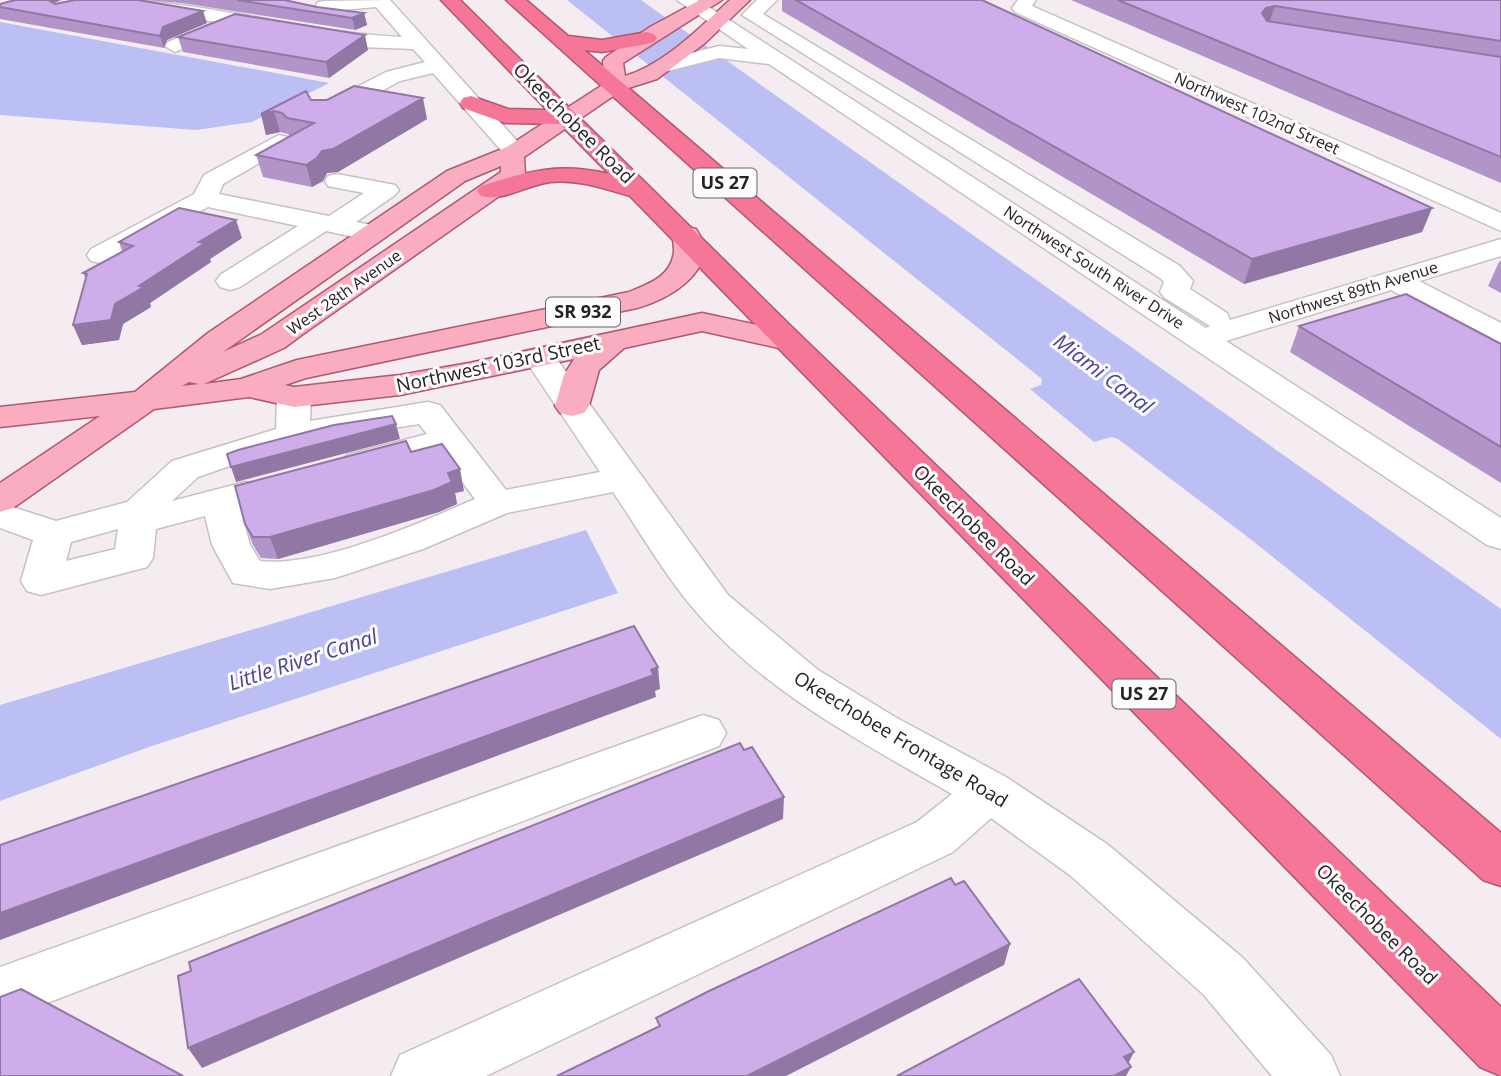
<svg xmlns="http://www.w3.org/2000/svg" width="1501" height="1076" font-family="'Open Sans',sans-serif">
<rect width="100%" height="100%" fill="#f4ecf1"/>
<g fill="#bcbff4">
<polygon points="567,0 641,0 1501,609 1501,739 1249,538 1118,439 1111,437 1094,442 1030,389 1041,385 1042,379"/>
<polygon points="0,22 329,83 252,122 196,130 0,115"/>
<polygon points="586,530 618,593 152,746 0,801 0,705"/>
</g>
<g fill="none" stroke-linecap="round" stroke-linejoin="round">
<g stroke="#c7c0c5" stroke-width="3">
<g id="minor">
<path d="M108,0C207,0 303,33 402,37L376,7L331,11L327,16L321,17L312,12L318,2L324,1L390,0L527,152L523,157H507L433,73L400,81L332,118H316L313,113L316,108L386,72L425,62L413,49L360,47L237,26L175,52L165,46L168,42L216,22L117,5Z"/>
<polygon points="677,0 698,0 1206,328 1210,326 1165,298 1160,292 1164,282 1160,278 742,15 757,0 777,0 763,14 1180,266 1193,281 1190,289 1227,313 1230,320 1501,239 1501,256 1419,281 1501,323 1501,344 1490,342 1391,290 1226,341 1501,518 1501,549 1487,545 769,64 719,58 664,72 657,70 654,66 657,62 719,46 748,49"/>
<polygon points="1018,0 1036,0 1032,6 1501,213 1501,231 1015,12 1012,8"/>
<polygon points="279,135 287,137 291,142 287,147 223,184 219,194 329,216 364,193 328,186 325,181 328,176 337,174 395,185 399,190 395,195 356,222 382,227 386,233 382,239 373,241 326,231 240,287 230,290 220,287 216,281 220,275 298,226 208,207 111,261 101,263 91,261 87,255 91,249 194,194 204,175"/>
<path d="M540,349L551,351L728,595L818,670L895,717L1006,777L1107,844L1243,958L1331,1055L1340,1076H1272L1203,994L1071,876L991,818L953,852L486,1076H391L400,1055L917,822L952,794C863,743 767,693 699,615C666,578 641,533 613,492L507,513L423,549L335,578L270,589L233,583L212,545L205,516L156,529L153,558L147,567L41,595L27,591L21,581L33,540L0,528V503L56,521L127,502L172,461L276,429L277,397L282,390L294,387L306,390L311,397L310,421L428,402L440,405L506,490L600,472L524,358L529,351ZM419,424L427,434L347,455L342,463L347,471L360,474L440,452L475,499C420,523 319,568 260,561L250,545L240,507L258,502L263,494L258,486L245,482L172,501L198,477L292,444ZM118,529L115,549L66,561L71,542Z"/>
<polygon points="703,715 719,720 726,733 719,746 0,1021 0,967"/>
</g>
</g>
<g stroke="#ad596f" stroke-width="3">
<path id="major" d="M700,0H722L623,63L625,76C665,64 699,28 730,0H750L705,43L657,79L622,90L524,157L525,175L522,180L303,334L284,348L204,384L241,379L297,360L629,292C649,284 672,276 674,251C674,243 671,237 676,229L686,227L696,229C723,269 668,300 637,308L306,378L285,385L294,387L400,375L469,363L702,313L799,334L803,341L799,348L788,350L702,331L624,348L599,370L589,406L584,413L572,416L560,413L555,406L564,375L574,359L400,395L294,407L249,397L154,409L13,508L0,512V483L100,416L0,427V407L135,392L208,333L447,171L507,147L604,84L603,61L606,57L650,27ZM501,166V172L262,334L223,352L465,181ZM189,382L199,384L182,386Z"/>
</g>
<g stroke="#ad596f" stroke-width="3">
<g id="highway">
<path d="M441,0H460L799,334L1501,1007V1076L1480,1067L630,196C603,188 578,179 550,182C527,185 503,202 481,196L477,191L481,186C528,171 560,162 609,174L560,124L505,123L463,108L460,103L463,98L471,96L508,109L547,110Z"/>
<polygon points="506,0 526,0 568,36 602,40 647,32 654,34 657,38 654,42 647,44 602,52 584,50 1501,833 1501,886 1483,880"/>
</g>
</g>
<use href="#minor" fill="#fff" fill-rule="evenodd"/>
<use href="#major" fill="#faadc1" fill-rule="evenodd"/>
<use href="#highway" fill="#f67697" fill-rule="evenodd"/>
</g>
<g fill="#b294c9">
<polygon points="15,0 61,0 54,3 207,23 167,40 164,48 0,19 0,4"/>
<polygon points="145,0 288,0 317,7 364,13 367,25 355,30 182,3"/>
<polygon points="782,0 982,0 1432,208 1422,232 1244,284 782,11"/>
<polygon points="1071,0 1501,0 1501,183"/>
<polygon points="178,37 368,50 329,78 183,52"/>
<polygon points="311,100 427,119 338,172 327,173 323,181 312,187 263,177 256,155 290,137 288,134 280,132 266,135 261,114"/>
<polygon points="242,238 210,259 211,262 150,303 151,307 123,324 119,340 82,345 73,325 86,279 83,273 122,251 119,242"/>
<polygon points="1501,261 1501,293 1488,286 1499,262"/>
<polygon points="1299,326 1501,344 1501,483 1290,352"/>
<polygon points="411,452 464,491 455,493 457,504 439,512 278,559 261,558 253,545 245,524"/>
</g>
<g fill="#9178a4">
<polygon points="46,0 61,0 54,3 50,11"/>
<polygon points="1275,6 1269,24 1262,13 1266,8"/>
<polygon points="203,11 207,23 167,40 164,48 160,36 163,27"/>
<polygon points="364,13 367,25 355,30 352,18"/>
<polygon points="365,35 368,50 329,78 326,62"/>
<polygon points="423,98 427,119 338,172 327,173 323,181 312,187 306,165 322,151"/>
<polygon points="274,111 280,132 266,135 261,114"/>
<polygon points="1432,208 1422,232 1244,284 1252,259"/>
<polygon points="236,220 242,238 210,259 211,262 150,303 151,307 123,324 119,340 82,345 73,325 139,286 199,242"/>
<polygon points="396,424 400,439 236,482 231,467"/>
<polygon points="460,469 464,491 455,493 457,504 439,512 278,559 270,537"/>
<polygon points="658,667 660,689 655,691 656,697 0,940 0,913"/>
<polygon points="784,797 783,819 202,1068 188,1048"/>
<polygon points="1010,944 1004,965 786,1076 747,1076"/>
<polygon points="1134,1052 1125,1070 1131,1067 1126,1076 1114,1076 1124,1057"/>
</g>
<g fill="#cfacea" stroke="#9178a4" stroke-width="2">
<polygon points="15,0 48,0 55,4 75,0 138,0 203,11 163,27 160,36 0,7 0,4"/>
<polygon points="237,0 284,0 317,7 364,13 352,18"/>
<polygon points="796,0 982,0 1432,208 1252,259"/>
<polygon points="1118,0 1501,0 1501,41 1275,6 1266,8 1262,13 1267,21 1501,57 1501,157"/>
<polygon points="235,14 365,35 326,62 178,37"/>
<polygon points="354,86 423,98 333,149 322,151 317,158 306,165 256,155 314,123 287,118 282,113 274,111 261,114 306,91 311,100 327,100"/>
<polygon points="179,208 236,220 199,242 205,243 139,286 144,287 115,304 111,320 73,325 87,274 83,273 133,246 119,242"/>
<polygon points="1406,294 1501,344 1501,447 1299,326"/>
<polygon points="392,416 396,424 231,467 227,454 238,450 334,425"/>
<polygon points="406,441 411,452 442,444 460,469 448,473 452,482 434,490 270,537 253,537 245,524 235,486"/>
<polygon points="634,626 658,667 651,670 654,675 0,913 0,845"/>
<polygon points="740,743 744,750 752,747 784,797 188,1048 178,976 191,971 189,962"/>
<polygon points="951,878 955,885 964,881 1010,944 747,1076 557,1076 660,1026 656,1018 709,991"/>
<polygon points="1079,979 1134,1052 1124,1057 1131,1067 1114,1076 897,1076"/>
<polygon points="21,989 183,1076 0,1076 0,997"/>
</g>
<g text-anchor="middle" stroke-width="6" stroke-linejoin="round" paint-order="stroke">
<g font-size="16" fill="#262325" stroke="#fefbfd">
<text transform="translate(1257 113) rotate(24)" y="6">Northwest 102nd Street</text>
<text transform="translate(1094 267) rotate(33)" y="6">Northwest South River Drive</text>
<text transform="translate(344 292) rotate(-35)" y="6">West 28th Avenue</text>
<text transform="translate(1353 292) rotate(-17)" y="6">Northwest 89th Avenue</text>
</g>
<g fill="#fefbfd" stroke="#676466" stroke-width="2">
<rect x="693.5" y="168.5" width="63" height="29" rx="5"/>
<rect x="546" y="297.5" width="74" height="29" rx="5"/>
<rect x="1112.5" y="679.5" width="63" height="29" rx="5"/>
</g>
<g font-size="18" font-weight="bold" fill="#262325">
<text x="725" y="189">US 27</text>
<text x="583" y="318">SR 932</text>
<text x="1144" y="700">US 27</text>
</g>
<g font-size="19" fill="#262325" stroke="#fefbfd">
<text transform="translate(574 123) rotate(45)" y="7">Okeechobee Road</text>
<text transform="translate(498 364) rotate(-12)" y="7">Northwest 103rd Street</text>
<text transform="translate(974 525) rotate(45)" y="7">Okeechobee Road</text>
<text transform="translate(901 739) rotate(31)" y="7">Okeechobee Frontage Road</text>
<text transform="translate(1377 924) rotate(45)" y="7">Okeechobee Road</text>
</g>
<g font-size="21" font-style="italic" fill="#494593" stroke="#fefbfd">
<text transform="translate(1103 374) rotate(37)" y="7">Miami Canal</text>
<text transform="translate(303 660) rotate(-18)" y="7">Little River Canal</text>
</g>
</g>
</svg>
